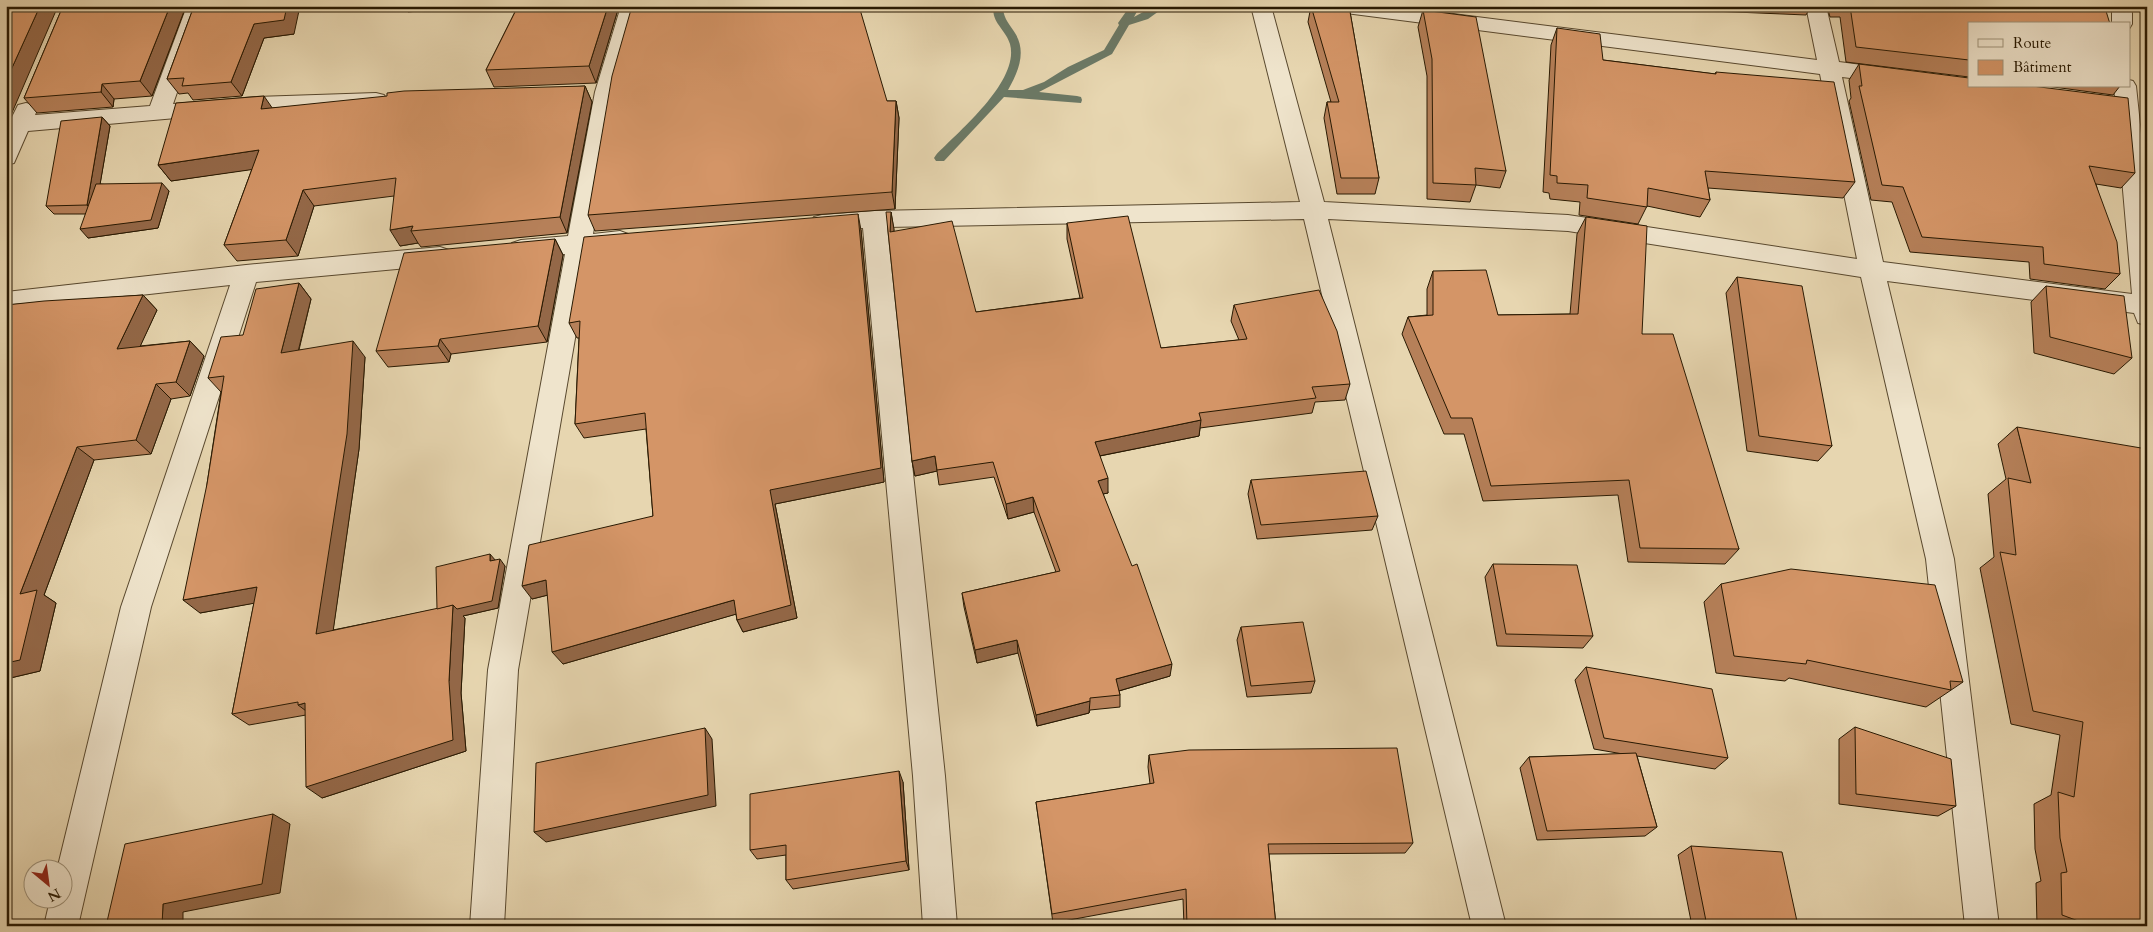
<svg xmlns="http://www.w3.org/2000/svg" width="2153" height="932" font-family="Cardo,serif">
<rect width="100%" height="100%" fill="#e7d6b0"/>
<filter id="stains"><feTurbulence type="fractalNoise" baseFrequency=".004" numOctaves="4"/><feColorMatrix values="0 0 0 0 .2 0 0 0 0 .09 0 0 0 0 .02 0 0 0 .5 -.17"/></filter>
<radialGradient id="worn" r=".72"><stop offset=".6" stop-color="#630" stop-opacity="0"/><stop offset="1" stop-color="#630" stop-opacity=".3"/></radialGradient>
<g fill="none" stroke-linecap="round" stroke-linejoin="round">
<path fill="#6b7966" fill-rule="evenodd" d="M994,6H1005L1003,9C1004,19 1010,25 1015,33C1027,52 1018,72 1008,90H1023L1044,82L1068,67L1104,50L1119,25L1118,23L1130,6H1140L1134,17L1154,6H1166L1148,19L1129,25L1112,54L1039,92L1077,96L1081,97L1082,100L1081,103L1004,97L944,161H936L934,158L936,155C959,131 1020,81 1010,44C1006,30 990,21 994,6Z"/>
<g stroke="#58482e" stroke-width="2">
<g id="minor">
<polygon points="187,6 207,6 173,104 256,97 376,93 384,95 387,100 384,105 376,107 256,111 28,131 14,163 6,165 6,118 12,117 18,105 26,103 34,105 37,110 35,115 150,106"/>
<polygon points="621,6 641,6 617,92 593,234 620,231 628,234 632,240 628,246 590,251 518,670 504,926 470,926 488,670 565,254 521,258 512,255 509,249 512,243 521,240 568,236 595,92"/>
<polygon points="1251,6 1271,6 1324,202 1568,215 1857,259 1820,74 1338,12 1331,10 1328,6 1390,6 1817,60 1806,6 1826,6 1839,62 1892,69 1900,71 1903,76 1900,81 1892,83 1842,77 1883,262 2132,294 2114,86 2129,86 2129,80 2133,81 2136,86 2147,192 2147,325 2138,323 2134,313 1887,281 1954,559 1999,926 1965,926 1926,559 1861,277 1568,231 1328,219 1506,926 1472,926 1304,219 887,227 945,776 957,926 923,926 913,776 863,228 822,231 814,229 810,223 814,217 822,215 874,211 1300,202"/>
<polygon points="2112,6 2132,6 2132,24 2129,29 2129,24 2112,24"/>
<polygon points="440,247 449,250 452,256 449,262 440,265 256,282 151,607 78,926 44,926 50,900 62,900 62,870 57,870 121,607 230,285 6,310 6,292 246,265"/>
</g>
</g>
<use href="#minor" fill="#efe4cc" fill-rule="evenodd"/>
</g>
<g fill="#b68059" stroke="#281902">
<polygon points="63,6 186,6 152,96 114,99 113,107 37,113 24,98"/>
<polygon points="194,6 294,34 264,38 242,96 193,100 188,93 179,94 167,79"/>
<polygon points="405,6 467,6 408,12"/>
<polygon points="518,6 619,6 596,83 494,87 486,70"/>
<polygon points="1311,6 1349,6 1379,178 1375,194 1337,194 1324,118 1327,102 1331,102 1308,22"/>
<polygon points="1497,6 1525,6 1523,11"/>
<polygon points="1664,6 1811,6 1806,15 1664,9"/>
<polygon points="1827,6 2074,6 1969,24 1969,77 1846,62 1840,17 1830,17"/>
<polygon points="1423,10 1506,171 1500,188 1476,185 1470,202 1427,199 1427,76 1418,27"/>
<polygon points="1557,28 1603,60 1715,74 1716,72 1855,182 1843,198 1708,188 1710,200 1700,217 1647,206 1638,224 1579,215 1580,202 1550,199 1549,193 1543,192 1551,45"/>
<polygon points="1859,64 2135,173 2121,188 2096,184 2120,274 2105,289 2030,279 2029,262 1910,252 1892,202 1871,200 1849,101 1851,98 1849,80"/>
<polygon points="585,86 592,102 567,233 421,247 418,243 400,246 394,196 314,206 298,256 237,261 224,245 252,169 171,181 158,165 273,108"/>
<polygon points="2046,86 2120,86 2113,95"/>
<polygon points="887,101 896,101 899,118 895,209 595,231 588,215"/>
<polygon points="102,117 110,126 100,184 169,191 158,228 88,238 86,214 54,214 46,206"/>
<polygon points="891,212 894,231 976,312 1080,298 1067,239 1067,223 1161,348 1239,340 1231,321 1234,305 1350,384 1345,400 1315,402 1312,413 1200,428 1199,436 1100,456 1108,493 1103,494 1170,676 1119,691 1120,695 1120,707 1090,710 1089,713 1037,726 1018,653 977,663 964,607 962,593 1056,572 1034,512 1008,519 994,477 939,485 937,471 915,476 912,461"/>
<polygon points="1586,217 1642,334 1739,549 1725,564 1628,562 1618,495 1483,501 1464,434 1444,434 1402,334 1408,317 1427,315 1427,289 1433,271 1498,315 1570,314 1577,234"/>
<polygon points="861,230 884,482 775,504 797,618 743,632 737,620 736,614 563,664 548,595 532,599 653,516 646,429 584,438 575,424 579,338 577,338 569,323"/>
<polygon points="555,239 563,255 547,342 451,354 449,362 388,367 376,351"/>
<polygon points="1737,277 1832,446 1818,461 1747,451 1726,293"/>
<polygon points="299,283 311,299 299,350 365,357 359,449 333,630 437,609 495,560 505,566 498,608 463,616 465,618 461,693 466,751 322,798 306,715 249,725 232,714 254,603 200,613 207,484 221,392 208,378 243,335"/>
<polygon points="2046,286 2132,358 2114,374 2034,353 2031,302"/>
<polygon points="143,295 157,310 140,346 190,341 204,356 190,396 171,399 151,454 94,460 44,595 56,603 40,671 6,679 6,305"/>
<polygon points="2017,427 2147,926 2040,926 2037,925 2036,883 2041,881 2035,849 2034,804 2051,795 2060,735 2011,724 1980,568 1994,557 1988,494 2006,479 1998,444"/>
<polygon points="1251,480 1378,516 1372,530 1257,539 1248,494"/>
<polygon points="1493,564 1593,636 1583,648 1497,646 1485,577"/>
<polygon points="1721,584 1963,682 1926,707 1789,678 1785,681 1716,673 1704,602"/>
<polygon points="1241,627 1315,681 1311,693 1247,697 1237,640"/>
<polygon points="1586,667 1728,758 1715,769 1637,756 1657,827 1645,836 1537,840 1520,768 1529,757 1623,754 1594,749 1575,680"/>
<polygon points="1855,727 1956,806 1938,816 1839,804 1839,739"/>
<polygon points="1149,755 1413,843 1405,853 1269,854 1276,926 1184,926 1183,899 1053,923 1036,802 1150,784 1148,767"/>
<polygon points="903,782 909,870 793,889 786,880 786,855 757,859 750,850"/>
<polygon points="1691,846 1798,926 1692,926 1678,855"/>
</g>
<g fill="#946848" stroke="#281902">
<polygon points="40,6 58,6 11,115 6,116 6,81"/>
<polygon points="170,6 186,6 152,96 140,81"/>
<polygon points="287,6 300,6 294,34 264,38 242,96 231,82 254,24"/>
<polygon points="608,6 619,6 596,83 589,66"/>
<polygon points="102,84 114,99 113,107 101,92"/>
<polygon points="585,86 592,102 567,233 560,217"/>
<polygon points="264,96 275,112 261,109"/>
<polygon points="896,101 899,118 895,209 892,192"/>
<polygon points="102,117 110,126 95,214 87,205"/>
<polygon points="259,150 270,167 171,181 158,165"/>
<polygon points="162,183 169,191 158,228 88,238 80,229"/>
<polygon points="303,190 314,206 298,256 286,240"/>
<polygon points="891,212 894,229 893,249 890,232"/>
<polygon points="858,214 861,230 884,482 775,504 797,618 743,632 737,620 770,490"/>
<polygon points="413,226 411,231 418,243 400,246 390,230"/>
<polygon points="555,239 563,255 547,342 538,326"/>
<polygon points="299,283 311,299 294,368 281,353"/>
<polygon points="143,295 157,310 132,364 117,349"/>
<polygon points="440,339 451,354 449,362 438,346"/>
<polygon points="190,341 204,356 190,396 176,382"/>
<polygon points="353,341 365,357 359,449 331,646 316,634"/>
<polygon points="156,384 171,399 151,454 136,440"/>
<polygon points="1201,420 1199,436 1094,457 1095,442"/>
<polygon points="77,447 94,460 44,595 56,603 40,671 6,679 6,663 20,594"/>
<polygon points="935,456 937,471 915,476 912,461"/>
<polygon points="1108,478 1108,493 1098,495 1098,481"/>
<polygon points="1033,497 1034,512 1008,519 1006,504"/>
<polygon points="490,554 496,561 490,561"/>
<polygon points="500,559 505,566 498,608 463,616 465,618 461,693 466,751 322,798 306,787 449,681 453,605"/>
<polygon points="546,580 556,593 532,599 522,586"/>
<polygon points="257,587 272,600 200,613 183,600"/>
<polygon points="734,600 740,613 563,664 552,652"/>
<polygon points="1017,640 1018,653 977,663 975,650"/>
<polygon points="1172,664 1170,676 1115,692 1116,679"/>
<polygon points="1090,701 1089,713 1037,726 1036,715"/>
<polygon points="305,703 313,716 298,705"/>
<polygon points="705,728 712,739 716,806 546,842 534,832"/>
<polygon points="899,771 903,782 909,870 906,861"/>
<polygon points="273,814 290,824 280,893 183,912 183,926 162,926 163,904"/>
<polygon points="6,816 10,818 6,830"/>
</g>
<g fill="#d49567" stroke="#281902">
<polygon points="6,6 40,6 6,81"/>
<polygon points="63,6 170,6 140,81 102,84 101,92 24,98"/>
<polygon points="194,6 287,6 284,20 254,24 231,82 182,86 184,78 167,79"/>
<polygon points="518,6 608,6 589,66 486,70"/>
<polygon points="632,6 859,6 887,101 896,101 892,192 588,215 612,76"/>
<polygon points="1311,6 1349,6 1379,178 1341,178 1327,102 1339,102"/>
<polygon points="1850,6 2074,6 2106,11 2110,24 1969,24 1969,60 1856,47"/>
<polygon points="1423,10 1476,17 1506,171 1475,168 1476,185 1433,183 1432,59"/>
<polygon points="1557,28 1600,34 1603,60 1716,74 1716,72 1834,82 1855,182 1705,171 1710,200 1648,188 1647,207 1587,198 1588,185 1557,183 1557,176 1550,175"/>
<polygon points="1859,64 1969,78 1969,86 2032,86 2128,98 2135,173 2089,166 2117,242 2120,274 2044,264 2043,247 1922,237 1903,187 1882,185 1859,86 1862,86"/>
<polygon points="585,86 560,217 411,231 413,226 390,230 396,178 303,190 286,240 224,245 259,150 158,165 176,103 264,96 261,109 387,96 387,93 404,91"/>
<polygon points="102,117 87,205 46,206 61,121"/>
<polygon points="162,183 151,220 80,229 96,184"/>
<polygon points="886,212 891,212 890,232 952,221 976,312 1083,298 1067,223 1128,216 1161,348 1247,339 1234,305 1319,290 1337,331 1350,384 1312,387 1316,398 1199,413 1201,420 1095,442 1108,478 1098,481 1132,566 1137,564 1172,664 1116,679 1120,695 1090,698 1090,701 1036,715 1017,640 975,650 962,593 1060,571 1033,497 1006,504 993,462 937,470 935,456 912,461"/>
<polygon points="858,214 881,468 770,490 791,605 737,620 734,600 552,652 546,580 522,586 529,545 653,516 645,413 575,424 580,321 569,323 584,237"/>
<polygon points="1586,217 1647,226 1642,334 1673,334 1739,549 1640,548 1629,480 1491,486 1472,418 1451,418 1408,317 1433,315 1433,271 1486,270 1498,315 1578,314"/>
<polygon points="555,239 538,326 440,339 438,346 376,351 404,253"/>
<polygon points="1737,277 1802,286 1832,446 1759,436"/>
<polygon points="299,283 281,353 353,341 347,434 316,634 453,605 449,681 453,740 306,787 305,703 298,705 298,702 232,714 257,587 183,600 207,484 224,376 208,378 221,337 243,335 256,289"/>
<polygon points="2046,286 2124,296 2132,358 2050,337"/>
<polygon points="143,295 117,349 190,341 176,382 156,384 136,440 77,447 20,594 37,590 20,660 6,663 6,305 44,301"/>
<polygon points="2017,427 2147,449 2147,926 2092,926 2062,915 2061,873 2067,872 2060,838 2058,792 2074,797 2083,722 2033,711 2000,552 2016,555 2008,478 2031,483"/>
<polygon points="1366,471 1378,516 1261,525 1251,480"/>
<polygon points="490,554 490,561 500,559 492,601 457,609 453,605 437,609 436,567"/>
<polygon points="1493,564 1577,565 1593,636 1506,634"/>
<polygon points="1791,569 1935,585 1963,682 1950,681 1951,690 1807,660 1806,664 1734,656 1721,584"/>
<polygon points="1303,622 1315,681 1251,686 1241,627"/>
<polygon points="1586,667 1712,689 1728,758 1604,738"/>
<polygon points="1855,727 1951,759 1956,806 1856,794"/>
<polygon points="705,728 708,795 534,832 536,763"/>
<polygon points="1397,748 1413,843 1268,844 1276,926 1187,926 1186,889 1052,914 1036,802 1154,783 1149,755 1189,750"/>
<polygon points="1636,753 1657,827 1547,831 1529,757"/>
<polygon points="899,771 906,861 786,880 786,845 750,850 750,794"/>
<polygon points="273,814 262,884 163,904 162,926 106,926 125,844"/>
<polygon points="1691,846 1782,852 1798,926 1762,926 1706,921"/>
</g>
<rect width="2153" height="932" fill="none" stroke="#e7d6b0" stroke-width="25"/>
<rect x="8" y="8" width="2138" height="917" fill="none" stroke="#281902" stroke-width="2.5"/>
<rect x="12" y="12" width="2128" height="907" fill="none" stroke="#281902"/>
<rect x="1968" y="22" width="162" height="65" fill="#efe4cc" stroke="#9f937b"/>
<rect x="1978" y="39" width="25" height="8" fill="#efe4cc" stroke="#9f937b"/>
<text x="2013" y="48" font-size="15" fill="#281902">Route</text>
<rect x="1978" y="60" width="25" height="15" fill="#d49567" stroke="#9f937b"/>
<text x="2013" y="72" font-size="15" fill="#281902">Bâtiment</text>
<g transform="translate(48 884) rotate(151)"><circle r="24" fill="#efe4cc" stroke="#9f937b"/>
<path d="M0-4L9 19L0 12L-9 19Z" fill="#8f2418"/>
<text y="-8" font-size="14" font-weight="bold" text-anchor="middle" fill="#281902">N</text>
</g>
<rect width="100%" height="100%" filter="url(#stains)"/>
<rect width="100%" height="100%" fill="url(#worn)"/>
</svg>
